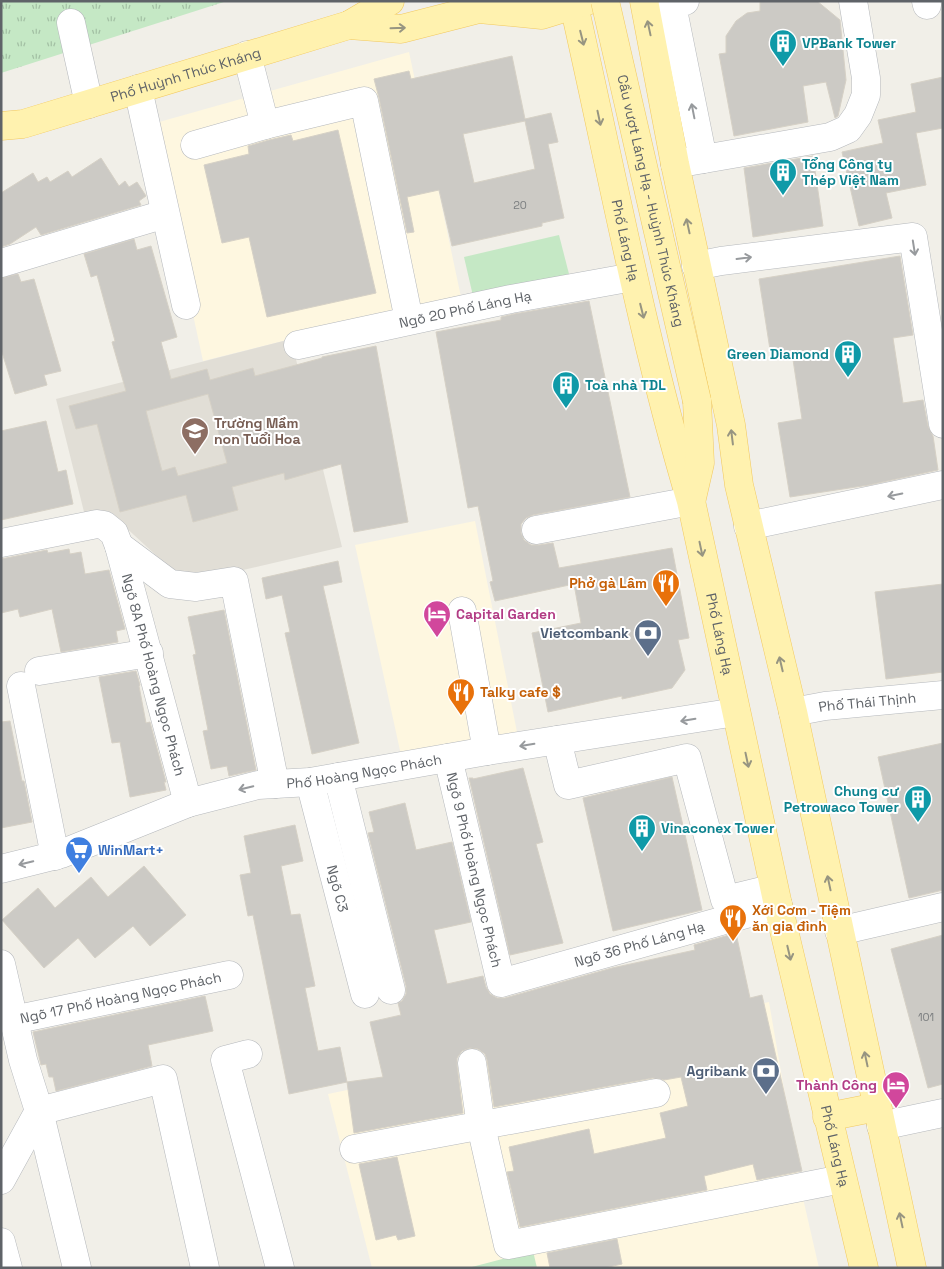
<svg xmlns="http://www.w3.org/2000/svg" width="944" height="1269" font-family="'Space Grotesk',sans-serif">
<defs>
<pattern id="park-tufts" width="24" height="20" patternUnits="userSpaceOnUse" patternTransform="scale(1.25)"><rect width="24" height="20" fill="#c5e8c5"/><path d="M3 7l-1-3M5 7V3M7 7l1-3M15 17l-1-3M17 17v-4M19 17l1-3" fill="none" stroke="#a3c0a4"/></pattern>
</defs>
<rect width="100%" height="100%" fill="#f1efe8"/>
<g fill="#fef7e0">
<polygon points="409,52 461,297 203,361 152,124"/>
<polygon points="475,521 517,732 401,755 355,545"/>
<polygon points="769,1002 802,1194 819,1268 372,1268 328,1094"/>
</g>
<polygon fill="#e1ded6" points="291,339 342,547 204,579 173,571 108,511 85,516 56,399"/>
<polygon fill="url(#park-tufts)" points="1,1 227,1 1,73"/>
<g fill="#c5e8c5">
<polygon points="559,235 569,274 473,296 464,257"/>
<polygon points="533,1251 537,1268 468,1268"/>
</g>
<g fill="#cccac5" stroke="#d6d1c6" fill-rule="evenodd">
<polygon points="760,1 817,1 840,20 846,80 838,116 835,118 826,82 803,86 808,122 734,136 719,54 726,53 726,36 736,21 747,13 760,11"/>
<path d="M512,56L525,119L551,113L558,142L548,144L564,218L542,223V226L452,246L439,190L407,197L414,232L407,233L379,98L374,79L409,71L411,79ZM525,121L535,169L474,183L463,134Z"/>
<polygon points="943,77 943,128 916,133 926,185 886,193 892,218 859,226 842,152 883,143 878,120 916,112 911,84"/>
<polygon points="338,130 376,293 267,317 249,237 222,243 204,165 249,154 248,146 269,140 291,135 293,141"/>
<polygon points="813,156 823,226 753,237 744,168"/>
<polygon points="101,158 119,186 125,181 129,187 137,182 146,196 139,201 141,205 41,235 36,227 10,244 1,247 1,193 33,173 38,182 47,177 50,182 68,171 72,177"/>
<path d="M134,239L137,250L151,246L177,337L161,342L171,379L207,369L210,380L253,368L255,376L322,358V357L376,346L408,522L354,532L341,464L285,480L284,473L232,487L238,510L193,522L186,495L120,512L97,424L76,429L69,406L126,391L112,342L115,341L97,275L91,277L84,254ZM208,394L227,463L178,476L175,467L162,471L146,411Z"/>
<polygon points="900,256 913,335 893,338 903,403 923,400 928,426 933,436 938,470 869,485 790,497 778,423 802,419 792,353 771,356 759,279"/>
<polygon points="18,274 21,282 34,279 61,371 44,375 47,385 15,394 1,349 1,278"/>
<polygon points="589,301 630,497 533,515 526,518 521,524 521,533 524,540 531,545 539,545 553,543 559,568 672,548 689,638 678,640 685,670 672,688 622,699 622,696 548,712 532,633 581,623 574,584 495,601 490,582 493,581 478,506 468,508 436,332 501,320 501,317 514,314"/>
<polygon points="46,421 58,472 66,470 73,504 1,520 1,431"/>
<polygon points="69,549 70,554 81,552 85,574 109,570 125,629 116,631 118,642 61,652 52,609 20,617 18,609 1,613 1,559 47,550 48,553"/>
<polygon points="338,561 342,582 323,586 359,743 312,754 285,633 290,632 282,595 266,599 262,578"/>
<polygon points="943,584 943,672 886,679 875,592"/>
<polygon points="224,610 256,770 229,776 227,766 211,769 203,731 208,730 193,655 196,654 188,617"/>
<polygon points="136,671 140,685 139,686 146,723 150,722 166,782 164,782 166,790 130,797 120,742 112,743 99,677"/>
<polygon points="10,721 22,781 24,781 32,822 1,828 1,722"/>
<polygon points="943,743 943,890 909,898 878,757"/>
<polygon points="523,768 543,842 536,844 563,943 510,955 469,778 473,778 473,779"/>
<polygon points="672,777 702,910 613,931 583,798"/>
<polygon points="405,803 416,850 452,842 471,922 434,930 447,984 483,976 486,987 490,994 497,998 505,998 612,968 695,950 694,945 736,933 750,998 762,995 802,1171 757,1180 753,1164 704,1176 707,1190 520,1227 507,1172 514,1171 509,1147 589,1129 594,1154 666,1138 660,1113 688,1106 681,1077 664,1080 653,1078 494,1107 487,1060 485,1054 478,1049 470,1048 462,1051 457,1058 457,1065 463,1113 354,1133 347,1082 383,1077 370,1022 401,1015 398,1003 402,1001 406,994 406,986 368,833 374,832 369,812"/>
<polygon points="295,825 303,861 281,866 291,915 300,914 315,986 305,988 318,1051 340,1047 347,1082 289,1094 253,915 248,916 240,875 251,873 244,836"/>
<polygon points="144,866 186,915 150,946 133,926 95,958 78,938 44,968 2,920 38,888 55,908 91,877 108,897"/>
<polygon points="943,935 943,1084 928,1088 891,949"/>
<polygon points="205,996 213,1031 148,1045 152,1066 56,1091 53,1077 49,1077 46,1064 41,1065 33,1032"/>
<polygon points="397,1157 415,1236 398,1240 396,1235 376,1240 359,1164"/>
<polygon points="617,1239 622,1264 604,1268 550,1268 547,1253"/>
</g>
<g fill="none" stroke-linecap="round" stroke-linejoin="round">
<g stroke="#b5b8bc" stroke-width="29">
<g id="minor">
<polyline points="685,1 672,5 703,159"/>
<polyline points="926,1 927,5"/>
<polyline points="71,23 89,104"/>
<polyline points="247,55 265,125 364,101 409,320"/>
<polyline points="138,89 186,305"/>
<polyline points="195,145 265,125"/>
<polyline points="675,164 830,137 848,129 858,115 866,95 866,78 853,1"/>
<polyline points="1,263 165,214"/>
<polyline points="696,266 721,261 913,237 943,424"/>
<path id="s1" d="M298,345L511,299L633,277"/>
<polyline points="748,526 943,485"/>
<polyline points="536,530 691,501"/>
<path id="s2" d="M1,543L97,524L104,525L114,533L119,546L188,803"/>
<polyline points="119,546 170,584 196,587 234,581 275,784"/>
<polyline points="462,611 487,751"/>
<polyline points="39,671 149,653"/>
<polyline points="21,686 55,856"/>
<path id="s3" d="M793,712L825,706L943,695"/>
<polyline points="557,740 568,785 687,758 725,900 762,891"/>
<path id="s4" d="M448,758L501,983L778,905"/>
<polyline points="338,777 391,990"/>
<path id="s5" d="M310,782L365,994"/>
<path id="s6" d="M1,869L61,854L188,803L258,785L310,782L487,751L736,712"/>
<polyline points="839,931 943,907"/>
<polyline points="1,964 23,1060 39,1111 77,1268"/>
<path id="s7" d="M13,1020L229,975"/>
<polyline points="248,1054 225,1060 280,1268"/>
<polyline points="472,1063 481,1126 508,1245 842,1179"/>
<polyline points="39,1111 163,1079 205,1268"/>
<polyline points="881,1126 943,1113"/>
<polyline points="354,1149 656,1093"/>
<polyline points="1,1180 39,1111"/>
<polyline points="1,1242 8,1268"/>
</g>
</g>
<g stroke="#f2c960" stroke-width="29">
<g id="major">
<path id="s8" d="M573,1C611,168 642,337 691,501L778,905L864,1268"/>
<polyline points="644,1 675,164 731,425 739,485 793,712 912,1268"/>
<polyline points="349,25 401,29 479,9 542,15 587,1"/>
<path id="s9" d="M1,126L23,124L349,25L390,1"/>
<polyline points="692,498 700,463 697,401"/>
<polyline points="827,1117 877,1107"/>
</g>
</g>
<use href="#minor" stroke="#fff" stroke-width="28"/>
<use href="#major" stroke="#fff2af" stroke-width="28"/>
<g stroke="#f2c960" stroke-width="29" stroke-linecap="butt">
<g id="major-bridge">
<path id="s10" d="M605,1L697,401"/>
</g>
</g>
<use href="#major-bridge" stroke="#fff2af" stroke-width="28"/>
</g>
<defs><path id="oneway-shaft" d="M-6 0H5M1.5-3L5.5 0L1.5 3" fill="none" stroke-width="1.6" stroke-linecap="round" stroke-linejoin="round" transform="scale(1.25)"/></defs>
<g stroke="#979581">
<use href="#oneway-shaft" transform="translate(398 28) rotate(-2)"/>
<use href="#oneway-shaft" transform="translate(649 28) rotate(-102)"/>
<use href="#oneway-shaft" transform="translate(582 38) rotate(76)"/>
<use href="#oneway-shaft" transform="translate(599 118) rotate(78)"/>
<use href="#oneway-shaft" transform="translate(688 226) rotate(-102)"/>
<use href="#oneway-shaft" transform="translate(642 311) rotate(76)"/>
<use href="#oneway-shaft" transform="translate(732 437) rotate(-97)"/>
<use href="#oneway-shaft" transform="translate(701 549) rotate(78)"/>
<use href="#oneway-shaft" transform="translate(781 664) rotate(-103)"/>
<use href="#oneway-shaft" transform="translate(747 760) rotate(78)"/>
<use href="#oneway-shaft" transform="translate(829 883) rotate(-102)"/>
<use href="#oneway-shaft" transform="translate(789 953) rotate(77)"/>
<use href="#oneway-shaft" transform="translate(866 1059) rotate(-102)"/>
<use href="#oneway-shaft" transform="translate(901 1220) rotate(-102)"/>
</g>
<g stroke="#979a9d">
<use href="#oneway-shaft" transform="translate(693 111) rotate(-101)"/>
<use href="#oneway-shaft" transform="translate(914 248) rotate(81)"/>
<use href="#oneway-shaft" transform="translate(744 258) rotate(-7)"/>
<use href="#oneway-shaft" transform="translate(895 495) rotate(168)"/>
<use href="#oneway-shaft" transform="translate(688 720) rotate(171)"/>
<use href="#oneway-shaft" transform="translate(527 745) rotate(171)"/>
<use href="#oneway-shaft" transform="translate(246 788) rotate(167)"/>
<use href="#oneway-shaft" transform="translate(26 863) rotate(166)"/>
</g>
<defs>
<g id="building-pin" transform="scale(1.4375)"><path d="M0 17L-7.5 6A9.5 9.5 0 1 1 7.5 6Z" fill="#0f9aa8" stroke="#fff"/><path d="M-4-6H4V6H1V3H-1V6H-4ZM-2.5-4.3h1.7v1.8h-1.7ZM.8-4.3h1.7v1.8H.8ZM-2.5-1h1.7V.8h-1.7ZM.8-1h1.7V.8H.8Z" fill="#fff"/></g>
<g id="school-pin" transform="scale(1.4375)"><path d="M0 17L-7.5 6A9.5 9.5 0 1 1 7.5 6Z" fill="#8d6e63" stroke="#fff"/><path d="M0-5L7-2L0 1L-7-2ZM-4 1L0 2.5L4 1V4Q0 6-4 4Z" fill="#fff"/></g>
<g id="restaurant-pin" transform="scale(1.4375)"><path d="M0 17L-7.5 6A9.5 9.5 0 1 1 7.5 6Z" fill="#e8710a" stroke="#fff"/><path d="M-5-6h1v4h1v-4h1v4h1v-4h1v5L-1.5 .5V6h-2V.5L-5-1ZM5-6V6H3V1.5H1.5Q1.5-4 5-6Z" fill="#fff"/></g>
<g id="hotel-pin" transform="scale(1.4375)"><path d="M0 17L-7.5 6A9.5 9.5 0 1 1 7.5 6Z" fill="#d1479c" stroke="#fff"/><path d="M-6-4.5h1.5V1H6V5H4.5V3h-9V5H-6ZM-4 0a1.8 1.8 0 1 1 3.6 0ZM.5 0V-2.5h3Q6-2.5 6 0Z" fill="#fff"/></g>
<g id="bank-pin" transform="scale(1.4375)"><path d="M0 17L-7.5 6A9.5 9.5 0 1 1 7.5 6Z" fill="#5c6f8a" stroke="#fff"/><path d="M-6-4H6V4H-6ZM0-2.3a2.3 2.3 0 1 0 0 4.6a2.3 2.3 0 1 0 0-4.6Z" fill="#fff"/></g>
<g id="supermarket-pin" transform="scale(1.4375)"><path d="M0 17L-7.5 6A9.5 9.5 0 1 1 7.5 6Z" fill="#3f7fe0" stroke="#fff"/><path d="M-6-5.5h2.5l.6 2H6L4.5 2H-2.5L-4.4-4H-6ZM-1.5 3.2a1.3 1.3 0 1 0 .1 0ZM3 3.2a1.3 1.3 0 1 0 .1 0Z" fill="#fff"/></g>
</defs>
<g fill-rule="evenodd">
<use href="#building-pin" x="783" y="43"/>
<use href="#building-pin" x="783" y="172"/>
<use href="#building-pin" x="848" y="354"/>
<use href="#building-pin" x="566" y="385"/>
<use href="#school-pin" x="195" y="431"/>
<use href="#restaurant-pin" x="666" y="583"/>
<use href="#hotel-pin" x="437" y="614"/>
<use href="#bank-pin" x="648" y="633"/>
<use href="#restaurant-pin" x="461" y="692"/>
<use href="#building-pin" x="918" y="799"/>
<use href="#building-pin" x="642" y="828"/>
<use href="#supermarket-pin" x="79" y="850"/>
<use href="#restaurant-pin" x="733" y="918"/>
<use href="#bank-pin" x="766" y="1071"/>
<use href="#hotel-pin" x="896" y="1085"/>
</g>
<g text-anchor="middle" stroke-width="4" stroke-linejoin="round" paint-order="stroke">
<g font-size="11" fill="#7a7d7f">
<text x="520" y="209">20</text>
<text x="926" y="1021">101</text>
</g>
<g font-size="14" font-weight="bold" fill="#0d838f" stroke="#fff" text-anchor="start">
<text x="802" y="48">VPBank Tower</text>
<text x="802" y="169">Tổng Công ty<tspan x="802" dy="16">Thép Việt Nam</tspan></text>
<text x="829" y="359" text-anchor="end">Green Diamond</text>
<text x="585" y="390">Toà nhà TDL</text>
<text x="899" y="796" text-anchor="end">Chung cư<tspan x="899" dy="16">Petrowaco Tower</tspan></text>
<text x="661" y="833">Vinaconex Tower</text>
</g>
<g font-size="14" fill="#5f6368" stroke="#fff">
<text dy="5" stroke="none"><textPath href="#s9" startOffset="192">Phố Huỳnh Thúc Kháng</textPath></text>
<text dy="5" stroke="none"><textPath href="#s10" startOffset="205">Cầu vượt Láng Hạ - Huỳnh Thúc Kháng</textPath></text>
<text dy="5" stroke="none"><textPath href="#s8" startOffset="245">Phố Láng Hạ</textPath></text>
<text dy="5" stroke="none"><textPath href="#s1" startOffset="171">Ngõ 20 Phố Láng Hạ</textPath></text>
<text dy="5" stroke="none"><textPath href="#s8" startOffset="650">Phố Láng Hạ</textPath></text>
<text dy="5" stroke="none"><textPath href="#s2" startOffset="265">Ngõ 8A Phố Hoàng Ngọc Phách</textPath></text>
<text dy="5" stroke="none"><textPath href="#s3" startOffset="75">Phố Thái Thịnh</textPath></text>
<text dy="5" stroke="none"><textPath href="#s6" startOffset="378">Phố Hoàng Ngọc Phách</textPath></text>
<text dy="5" stroke="none"><textPath href="#s4" startOffset="115">Ngõ 9 Phố Hoàng Ngọc Phách</textPath></text>
<text dy="5" stroke="none"><textPath href="#s5" startOffset="110">Ngõ C3</textPath></text>
<text dy="5" stroke="none"><textPath href="#s4" startOffset="375">Ngõ 36 Phố Láng Hạ</textPath></text>
<text dy="5" stroke="none"><textPath href="#s7" startOffset="110">Ngõ 17 Phố Hoàng Ngọc Phách</textPath></text>
<text dy="5" stroke="none"><textPath href="#s8" startOffset="1175">Phố Láng Hạ</textPath></text>
</g>
<g font-size="14" font-weight="bold" fill="#785e54" stroke="#fff" text-anchor="start">
<text x="214" y="428">Trường Mầm<tspan x="214" dy="16">non Tuổi Hoa</tspan></text>
</g>
<g font-size="14" font-weight="bold" fill="#c56008" stroke="#fff" text-anchor="start">
<text x="647" y="588" text-anchor="end">Phở gà Lâm</text>
<text x="480" y="697">Talky cafe $</text>
<text x="752" y="915">Xới Cơm - Tiệm<tspan x="752" dy="16">ăn gia đình</tspan></text>
</g>
<g font-size="14" font-weight="bold" fill="#b23c85" stroke="#fff" text-anchor="start">
<text x="456" y="619">Capital Garden</text>
<text x="877" y="1090" text-anchor="end">Thành Công</text>
</g>
<g font-size="14" font-weight="bold" fill="#4e5e75" stroke="#fff" text-anchor="end">
<text x="629" y="638">Vietcombank</text>
<text x="747" y="1076">Agribank</text>
</g>
<g font-size="14" font-weight="bold" fill="#366cbe" stroke="#fff" text-anchor="start">
<text x="98" y="855">WinMart+</text>
</g>
</g>
<rect width="944" height="1269" fill="none" stroke="#5f6368" stroke-width="5"/>
</svg>
